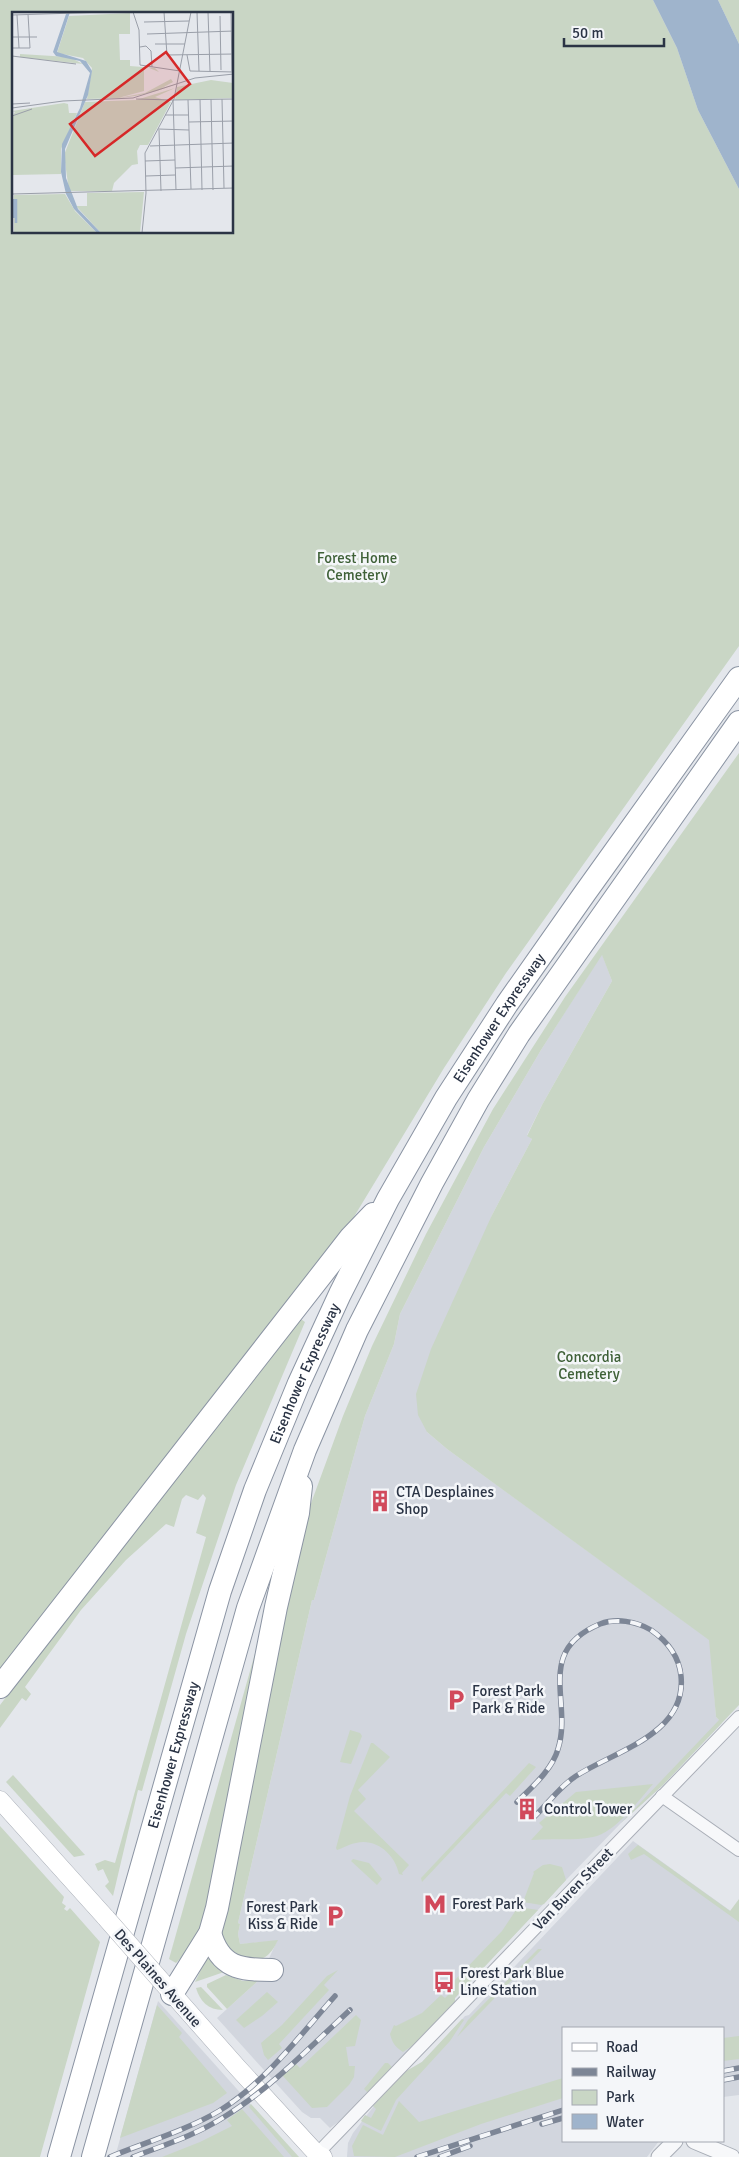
<svg xmlns="http://www.w3.org/2000/svg" width="739" height="2157" font-family="Signika,sans-serif">
<rect width="100%" height="100%" fill="#e4e7ec"/>
<g fill="#d2d6de">
<polygon points="602,954 612,981 542,1105 527,1135 532,1139 492,1215 427,1432 447,1449 710,1640 716,1717 722,1723 663,1785 621,1823 566,1880 455,1998 455,2004 345,2117 330,2128 320,2118 311,2118 302,2112 217,2018 259,1980 277,1941 240,1944 238,1934 240,1924 238,1923 312,1600 314,1600 365,1416 394,1344 400,1314 484,1147 541,1050"/>
<polygon points="633,1841 739,1917 739,2095 723,2097 723,2028 563,2028 563,2141 659,2141 647,2157 347,2157 348,2143 353,2133 384,2093 403,2073 422,2062 465,2016 469,2015"/>
<polygon points="158,2001 298,2157 115,2157"/>
</g>
<g fill="#c9d6c5" fill-rule="evenodd">
<path d="M0,0H653L677,48L698,110L739,189V646L506,973L444,1068L349,1225L0,1672ZM14,14H232V232H14Z"/>
<polygon points="718,0 739,0 739,44"/>
<path d="M739,753V1705L663,1785L621,1823L719,1720L716,1717L709,1640L447,1449L427,1432L418,1415L416,1394L431,1349L492,1215L532,1139L527,1136L542,1105L612,981L602,955L541,1050L484,1147L400,1314L394,1344L365,1416L314,1600H312L238,1923L240,1924L238,1934L240,1944L278,1940C267,1963 259,1960 237,1959L220,1937L306,1517L343,1416L372,1346L426,1234L493,1109L565,997Z"/>
<polygon points="298,1317 305,1322 236,1485 186,1634 142,1791 138,1790 113,1896 105,1886 109,1882 103,1869 98,1871 95,1864 105,1860 115,1863 206,1537 196,1533 206,1498 203,1494 198,1500 186,1495 182,1499 174,1527 166,1524 126,1560 81,1610 25,1687 31,1694 26,1701 22,1698 0,1728 0,1705"/>
<path d="M268,1607L207,1909C201,1928 192,1948 176,1963L169,1959Z"/>
<polygon points="350,1730 360,1733 362,1736 351,1764 340,1762"/>
<path d="M371,1743H373L390,1757L358,1790L366,1799L354,1811L409,1865L402,1873L403,1875L399,1874C395,1855 377,1838 356,1843C349,1844 343,1848 337,1850L336,1848L350,1796Z"/>
<polygon points="529,1763 536,1767 510,1796 506,1793 422,1882 421,1878"/>
<polygon points="13,1775 85,1855 74,1857 6,1782"/>
<path d="M653,1784C639,1800 615,1833 593,1837C573,1841 552,1838 531,1840L543,1827L539,1823L576,1792Z"/>
<polygon points="0,1826 64,1897 62,1903 66,1906 64,1909 67,1911 70,1908 100,1942 40,2157 0,2157"/>
<polygon points="638,1845 730,1911 739,1899 739,1922 644,1854 631,1860 628,1854"/>
<polygon points="353,1859 369,1863 382,1879 377,1885 351,1861"/>
<polygon points="550,1864 562,1867 566,1880 544,1904 541,1905 523,1902 534,1873 533,1872 543,1865"/>
<path d="M518,1907L538,1910L455,1998V2004L415,2044L403,2052C395,2047 392,2042 390,2034L394,2025L396,2026L422,2013L441,1995L445,1998L455,1988L451,1984L502,1931Z"/>
<polygon points="538,1949 542,1949 457,2037 468,2020"/>
<polygon points="209,1953 227,1971 195,1982"/>
<polygon points="338,1970 324,1985 329,1990 279,2044 282,2048 268,2060 264,2055 261,2043 282,2025 327,1976"/>
<polygon points="226,1975 243,1981 259,1980 227,2009 207,1987 207,1984"/>
<path d="M201,1987L202,1988L223,2010C208,2010 200,2001 196,1988Z"/>
<polygon points="267,1992 278,2002 262,2016 244,2028 236,2020"/>
<polygon points="157,2005 182,2033 179,2037 227,2093 213,2103 120,2138"/>
<polygon points="356,2015 361,2020 355,2046 346,2047 349,2066 355,2066 354,2077 349,2085 327,2107 312,2108 282,2075 295,2063 300,2068"/>
<polygon points="462,2019 464,2020 450,2041 396,2100 381,2131 361,2121 365,2115 371,2118 376,2109 373,2106 403,2073 422,2062"/>
<polygon points="739,2036 739,2059 723,2061 723,2038"/>
<polygon points="385,2063 388,2063 392,2067 368,2093 364,2089"/>
<polygon points="563,2078 563,2098 481,2124 395,2157 354,2156 352,2146 363,2125 383,2135 399,2101 419,2122"/>
<polygon points="251,2104 299,2157 292,2157 249,2107"/>
<polygon points="242,2109 284,2157 162,2157 200,2142 232,2126 227,2120"/>
</g>
<polygon fill="#9fb4cc" points="653,0 718,0 739,44 739,189 698,110 677,48"/>
<g fill="none" stroke-linecap="round" stroke-linejoin="round">
<g stroke="#a9aeb7" stroke-width="14">
<g id="minor">
<polyline points="662,1796 739,1850"/>
<polyline points="317,2154 739,1717"/>
</g>
</g>
<g stroke="#a9aeb7" stroke-width="17">
<g id="tertiary">
<polyline points="694,2141 732,2157"/>
<polyline points="659,2157 675,2141"/>
</g>
</g>
<g stroke="#a9aeb7" stroke-width="19">
<g id="secondary">
<polyline points="0,1800 106,1918"/>
<polyline points="163,1983 237,2067 317,2154 323,2157"/>
</g>
</g>
<g stroke="#8b94a3" stroke-width="24">
<g id="motorway">
<polyline points="0,1687 351,1237 373,1214"/>
<path d="M210,1933C220,1968 240,1970 272,1970"/>
<polyline points="172,1994 210,1933 217,1908 276,1607 298,1513 301,1486"/>
<path id="s1" d="M59,2157L220,1591L255,1490L299,1383L340,1294L388,1199L446,1098L507,1004L585,893L739,678"/>
<polyline points="93,2157 248,1608 305,1450 357,1330 432,1183 478,1100 519,1034 739,722"/>
</g>
</g>
<use href="#minor" stroke="#f7f8fa" stroke-width="12"/>
<use href="#tertiary" stroke="#f7f8fa" stroke-width="15"/>
<use href="#secondary" stroke="#fff" stroke-width="18"/>
<use href="#motorway" stroke="#fff" stroke-width="22"/>
<g stroke="#7d8696" stroke-width="5.5">
<g id="rail">
<path d="M517,1802C532,1787 552,1770 558,1749C573,1702 534,1651 600,1624C616,1618 636,1621 651,1630C667,1641 679,1656 681,1676C687,1734 615,1751 576,1776C559,1787 548,1804 533,1818"/>
<polyline points="723,2071 739,2068"/>
<polyline points="723,2080 739,2077"/>
<polyline points="542,2124 563,2118"/>
<path d="M110,2157C146,2142 185,2131 219,2111C266,2082 299,2036 335,1996"/>
<path d="M133,2157C164,2145 196,2135 224,2117C270,2089 311,2046 350,2010"/>
<polyline points="417,2157 563,2110"/>
<polyline points="440,2157 470,2146"/>
</g>
</g>
<use href="#rail" stroke="#f4f6f9" stroke-width="4" stroke-dasharray="11" stroke-linecap="butt"/>
<g stroke="#a9aeb7" stroke-width="19" stroke-linecap="butt">
<polyline id="secondary-bridge" points="106,1918 163,1983"/>
</g>
<use href="#secondary-bridge" stroke="#fff" stroke-width="18"/>
</g>
<defs>
<g id="building-bare" transform="scale(1.725)"><path d="M-4-6H4V6H1V3H-1V6H-4ZM-2.5-4.3h1.7v1.8h-1.7ZM.8-4.3h1.7v1.8H.8ZM-2.5-1h1.7V.8h-1.7ZM.8-1h1.7V.8H.8Z" fill="#d1495b" stroke="#f4f6f9" stroke-width="2.5" paint-order="stroke"/></g>
<g id="parking-bare" transform="scale(1.725)"><path d="M-3.5-5.5H1a3.5 3.5 0 0 1 0 7H-1V5.5H-3.5ZM-1-3.4V-.6H.8a1.4 1.4 0 0 0 0-2.8Z" fill="#d1495b" stroke="#f4f6f9" stroke-width="2.5" paint-order="stroke"/></g>
<g id="metro-bare" transform="scale(1.725)"><path d="M-5.5 5V-5H-3L0 0L3-5H5.5V5H3V-.5L0 4L-3-.5V5Z" fill="#d1495b" stroke="#f4f6f9" stroke-width="2.5" paint-order="stroke"/></g>
<g id="bus-bare" transform="scale(1.725)"><path d="M-5-6H5V4H4V6H2V4H-2V6H-4V4H-5ZM-3.5-4V0h7V-4ZM-3.5 1.2v1.5H-2V1.2ZM2 1.2v1.5H3.5V1.2Z" fill="#d1495b" stroke="#f4f6f9" stroke-width="2.5" paint-order="stroke"/></g>
</defs>
<g fill-rule="evenodd">
<use href="#building-bare" x="380" y="1501"/>
<use href="#parking-bare" x="456" y="1700"/>
<use href="#building-bare" x="527" y="1809"/>
<use href="#metro-bare" x="435" y="1904"/>
<use href="#parking-bare" x="335" y="1916"/>
<use href="#bus-bare" x="444" y="1982"/>
</g>
<g text-anchor="middle" stroke-width="5" stroke-linejoin="round" paint-order="stroke">
<g font-size="15" fill="#3f6138" stroke="#f4f6f9">
<text x="357" y="563">Forest Home<tspan x="357" dy="17">Cemetery</tspan></text>
<text x="589" y="1362">Concordia<tspan x="589" dy="17">Cemetery</tspan></text>
</g>
<g font-size="15" fill="#2b3445" stroke="#f4f6f9">
<text dy="5" stroke="none"><textPath href="#s1" startOffset="1228">Eisenhower Expressway</textPath></text>
<text dy="5" stroke="none"><textPath href="#s1" startOffset="822">Eisenhower Expressway</textPath></text>
<text dy="5" stroke="none"><textPath href="#s1" startOffset="418">Eisenhower Expressway</textPath></text>
<text transform="translate(573 1889) rotate(-46)" y="5">Van Buren Street</text>
<text transform="translate(158 1978) rotate(49)" y="5">Des Plaines Avenue</text>
</g>
<g font-size="15" fill="#2b3445" stroke="#f4f6f9" text-anchor="start">
<text x="396" y="1497">CTA Desplaines<tspan x="396" dy="17">Shop</tspan></text>
<text x="472" y="1696">Forest Park<tspan x="472" dy="17">Park &amp; Ride</tspan></text>
<text x="544" y="1814">Control Tower</text>
<text x="452" y="1909">Forest Park</text>
<text x="318" y="1912" text-anchor="end">Forest Park<tspan x="318" dy="17">Kiss &amp; Ride</tspan></text>
<text x="460" y="1978">Forest Park Blue<tspan x="460" dy="17">Line Station</tspan></text>
</g>
</g>
<g transform="translate(12 12)">
<rect width="221" height="221" fill="#e4e7ec"/>
<path d="M118,1V22H107L108,48H118V54L131,55L143,56L147,60L135,55L132,58V79L106,86L133,81L159,67L161,70L150,76L164,72L145,79L123,84L108,86L75,87L80,56L71,46L45,41L57,4ZM8,42L57,45L71,52L8,45ZM199,68L221,71V86L163,88L165,75ZM163,76L143,85L159,90L136,133H128L125,139L126,152L120,153L102,171L100,179H57L52,143L73,90L124,88ZM52,91L56,92L57,101H65L49,137V162L1,163L0,105L3,100L0,99ZM75,181L132,180L128,221H89L64,194H75ZM53,182L63,199L85,221H2V183Z" fill="#c9d6c5"/>
<path d="M58,0L45,40L74,49L80,59L76,83L53,137L54,166L66,197L89,221H85L62,197L54,182L49,160L50,132L68,96L78,61L68,49L44,44L41,40L54,2Z" fill="#9fb4cc"/>
<path fill="none" stroke="#9fb4cc" stroke-width="2.5" d="M2,187V206M4,211V187"/>
<path fill="none" stroke="#9a9fa9" stroke-width="1" d="M121,0L127,18L128,53L168,59M152,0L155,43L222,42M185,0L187,59M196,0L198,59M219,0L220,59M0,3L95,0M5,3L7,36M208,4L209,58M132,10L177,9M135,22L222,19M0,25H25M143,32H173M128,35L134,34L139,39L140,55M0,36H18L16,2M175,43L178,59L222,60M0,44L64,52M124,87L161,88M188,87L190,178M199,87L201,178M210,87L212,176M176,88L179,177M0,92L18,91M0,96L51,89L121,86L183,66L222,62M153,103H177M0,104L20,97M177,110L222,109M146,117L177,118M147,118L149,179M138,134L222,131M133,149L163,148M163,156L222,154M134,164L163,163M164,178L161,88L222,87M0,182L222,176M130,221L134,181L133,141L162,87L179,0"/>
<path fill="#d62828" fill-opacity="0.15" stroke="#d62828" stroke-width="2.5" d="M154,40L178,72L83,144L58,112Z"/>
<rect width="221" height="221" fill="none" stroke="#2b3445" stroke-width="2.5"/>
</g>
<rect x="562" y="2027" width="162" height="115" fill="#f4f6f9" stroke="#a4a8b1"/>
<rect x="572" y="2043" width="25" height="8" fill="#ffffff" stroke="#a4a8b1"/>
<text x="606" y="2052" font-size="15" fill="#2b3445">Road</text>
<rect x="572" y="2068" width="25" height="8" fill="#7d8696" stroke="#a4a8b1"/>
<text x="606" y="2077" font-size="15" fill="#2b3445">Railway</text>
<rect x="572" y="2090" width="25" height="15" fill="#c9d6c5" stroke="#a4a8b1"/>
<text x="606" y="2102" font-size="15" fill="#2b3445">Park</text>
<rect x="572" y="2114" width="25" height="15" fill="#9fb4cc" stroke="#a4a8b1"/>
<text x="606" y="2127" font-size="15" fill="#2b3445">Water</text>
<path d="M564 38v8h100v-8" fill="none" stroke="#2b3445" stroke-width="2.5"/>
<text x="572" y="38" font-size="15" fill="#2b3445" stroke="#f4f6f9" stroke-width="4" paint-order="stroke">50 m</text>
</svg>
